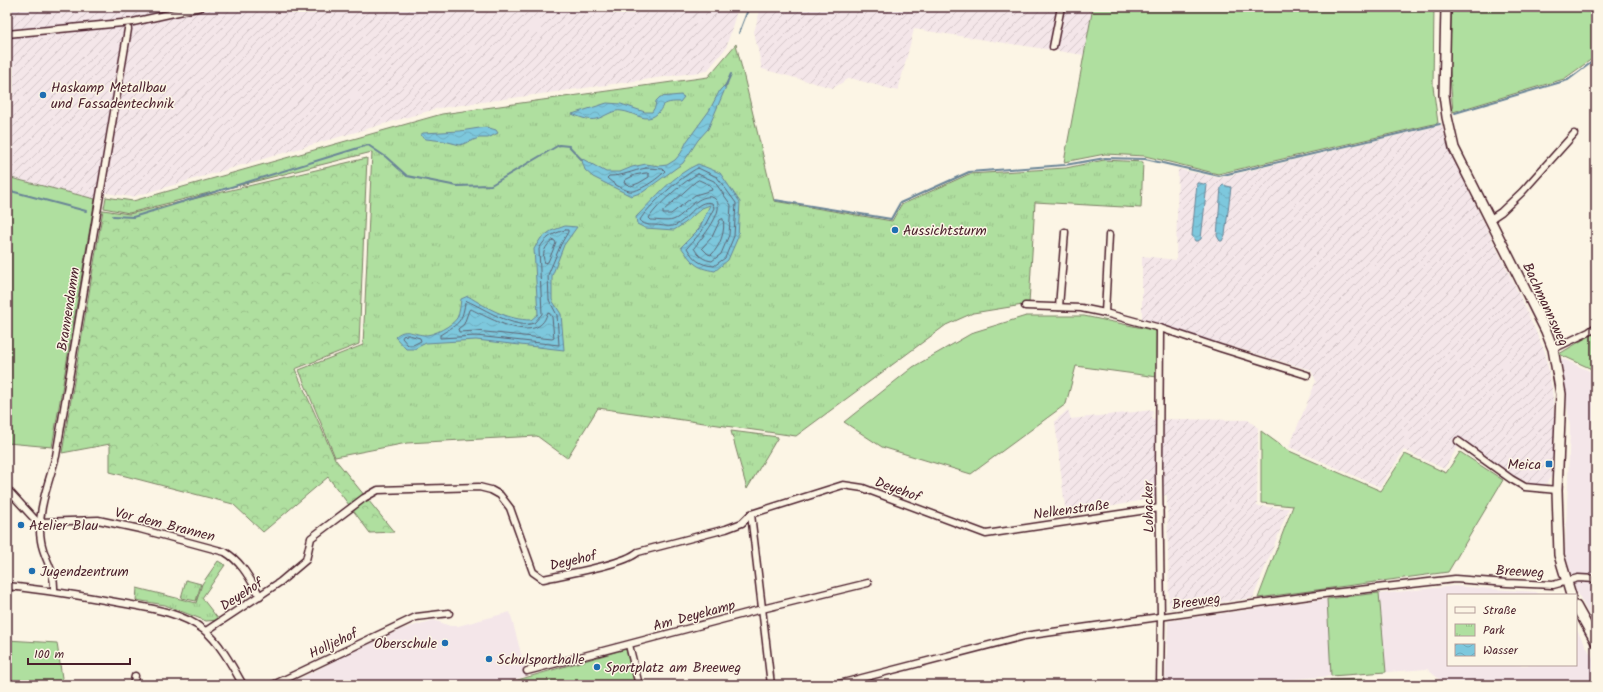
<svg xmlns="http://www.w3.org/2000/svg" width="1603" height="692" font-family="Kalam,sans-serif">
<defs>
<pattern id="industrial-furrows" width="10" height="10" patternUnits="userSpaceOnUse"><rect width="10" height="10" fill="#f4e6e9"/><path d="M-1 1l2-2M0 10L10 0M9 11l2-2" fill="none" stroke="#d3c5c8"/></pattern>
<pattern id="forest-crowns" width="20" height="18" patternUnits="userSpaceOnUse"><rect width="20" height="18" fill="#afdf9f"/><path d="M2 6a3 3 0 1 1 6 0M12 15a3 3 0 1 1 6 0" fill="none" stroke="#98bf89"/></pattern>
<pattern id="park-tufts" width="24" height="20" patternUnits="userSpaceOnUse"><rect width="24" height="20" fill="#afdf9f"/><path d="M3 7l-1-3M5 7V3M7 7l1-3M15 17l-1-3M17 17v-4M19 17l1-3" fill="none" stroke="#98bf89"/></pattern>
<pattern id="water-waves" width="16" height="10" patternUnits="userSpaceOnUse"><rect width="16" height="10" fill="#7dc8dd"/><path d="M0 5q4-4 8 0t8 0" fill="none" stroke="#6eabbe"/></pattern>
</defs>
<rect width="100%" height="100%" fill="#fcf5e5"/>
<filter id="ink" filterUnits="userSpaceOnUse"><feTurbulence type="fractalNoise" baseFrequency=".025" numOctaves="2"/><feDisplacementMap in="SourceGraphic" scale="8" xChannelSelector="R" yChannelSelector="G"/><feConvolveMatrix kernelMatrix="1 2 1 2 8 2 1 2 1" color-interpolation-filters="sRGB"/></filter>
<g filter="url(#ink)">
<g fill="#f4e6e9">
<polygon points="1561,358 1596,374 1596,628 1576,590 1565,553 1570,428"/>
<polygon points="1454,586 1536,592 1540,595 1448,595 1448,665 1576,665 1576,629 1596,663 1596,685 1446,685 1427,669 1215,685 1165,685 1168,621 1310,601"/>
<polygon points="510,612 527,676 496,685 287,685 342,657 402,629 434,620 450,626 458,626"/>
</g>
<g fill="url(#industrial-furrows)">
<polygon points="7,7 738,7 726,48 707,71 439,108 132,197 106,193 95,199 7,177"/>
<polygon points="761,7 1093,7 1084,55 914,29 898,91 850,78 833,88 762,69 754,32"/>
<polygon points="1442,125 1449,151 1518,292 1545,352 1552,388 1555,426 1551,477 1545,485 1533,485 1512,475 1461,442 1444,469 1404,450 1380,487 1289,447 1316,381 1311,370 1142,320 1142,256 1176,260 1178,169 1219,178"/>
<polygon points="1068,410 1071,419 1153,410 1152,419 1248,420 1258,428 1257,506 1289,508 1253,598 1169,609 1167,495 1066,516 1055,421"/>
</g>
<g fill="#afdf9f" stroke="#7c7f65">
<polygon points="1093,7 1434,7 1433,86 1438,123 1218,174 1145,156 1105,154 1064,162"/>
<polygon points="1452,7 1596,7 1596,56 1564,79 1453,112 1449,64"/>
<polygon points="7,177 95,199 52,447 7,443"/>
<polygon points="1026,316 1084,316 1157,331 1157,377 1076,366 1066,404 971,474 882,447 844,422 913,367 974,332"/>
<polygon points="1596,332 1596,371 1559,354"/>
<polygon points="1261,431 1287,450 1381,491 1405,454 1446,473 1460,452 1503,480 1448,572 1258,598 1293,506 1261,503"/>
<polygon points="1379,593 1386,672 1331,676 1327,599"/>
<polygon points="7,640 57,643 63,685 21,681 7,683"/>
<polygon points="626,649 635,685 500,685"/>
</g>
<polygon fill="url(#forest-crowns)" stroke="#7c7f65" points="367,158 359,344 295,369 335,459 394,532 370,533 328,477 263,532 233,504 110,472 110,444 62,453 103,210 129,214"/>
<g fill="url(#park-tufts)" stroke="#7c7f65">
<polygon points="736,44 774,201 892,221 901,205 969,174 1066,168 1104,160 1143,162 1141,208 1035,202 1029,304 973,313 946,325 796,436 598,408 567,458 537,436 407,443 335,457 299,370 363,345 372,152 129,213 104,208 106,197 133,201 442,114 708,77"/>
<polygon points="731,431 778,437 747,489"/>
<polygon points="218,561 225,565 202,598 219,620 206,621 165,605 136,600 137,588 196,603 202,584"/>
<polygon points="186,580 201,584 196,601 181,598"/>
<polygon points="1366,679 1361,685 1330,685 1330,680"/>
</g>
<g fill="url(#water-waves)" stroke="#698496">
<polygon points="728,82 708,129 698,140 683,163 643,192 631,196 593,177 585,170 581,158 606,172 620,172 632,167 646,164 659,166 667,165 675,160 681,153 687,141 709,111 720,90"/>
<path d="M681,95L684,97L680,102C656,101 666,111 652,117C643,121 632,112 622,111C613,109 605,117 596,119C589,121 579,117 572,114L607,103L621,104L645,112H652L655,107L656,101L660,97Z"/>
<polygon points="486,127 496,130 498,133 488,138 479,138 460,145 444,141 426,139 420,135 423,133 460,131"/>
<path d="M698,164L720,173L740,202L738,237L728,260L715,271C695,268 693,263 681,247L699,229L710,205L702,208L685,223L674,230L645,228L637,224L636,217C655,198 673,175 698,164Z"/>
<polygon points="1197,183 1200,183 1207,185 1201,239 1198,241 1195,241 1192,236"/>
<polygon points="1223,185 1231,187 1225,235 1222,241 1220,241 1217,236 1221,187"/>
<path d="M565,226L577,227L564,245L552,276V300L561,314L564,350L476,340L426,343L414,349H406L395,337C405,327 412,334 424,335C433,336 453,325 457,318C460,312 460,306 461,299L468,296C487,308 508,320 531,320L538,314L534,249L541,238L551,231Z"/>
</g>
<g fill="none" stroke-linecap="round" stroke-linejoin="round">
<g stroke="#5e6372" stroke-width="1">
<path d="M646,168L663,169L665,171C659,178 638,193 629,191C622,189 612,183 607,178L609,176C624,176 631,171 646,168Z"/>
<path d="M698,168L717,177L736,203L734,236L725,258L714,266C700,265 694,260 687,248L702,231L714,208L712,203C696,198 687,223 673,226C667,227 660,225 654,225C648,225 644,225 640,220C647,207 684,174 698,168Z"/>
<polygon points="647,173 649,174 649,177 639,183 631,186 624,183 625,180 635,175"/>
<path d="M698,174L714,181L731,205L729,235L721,254L712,261C704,260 698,256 694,248C700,240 729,208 714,198C709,195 701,198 697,201C688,206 682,217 673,220C667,222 657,220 651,220L649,218C656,206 686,179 698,174Z"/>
<polygon points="699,180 710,185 712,190 695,195 671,214 663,214 663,211 695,182"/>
<path d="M723,219C726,230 720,247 711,255L708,254L702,248L712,237L720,220Z"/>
<path d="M565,230H568V232L561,244L548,275L549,300L557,315L559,345L476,336L440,338V335C457,324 462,324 465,303L467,301C484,308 515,330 534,323L542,314L539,249C546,237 552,234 565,230Z"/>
<path d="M553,240L555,241L556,243L548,262L545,263C541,254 545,246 553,240Z"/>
<path d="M471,309C489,318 538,346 547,314L549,313L552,317L554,338L552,339L476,331L459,332L458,329L464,324L469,310Z"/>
<polygon points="409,335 420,338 421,341 413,345 408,345 402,338 403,336"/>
</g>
<g stroke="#698496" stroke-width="2">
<polyline points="739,33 749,7"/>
<polyline points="725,87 731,74"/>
<polyline points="1455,113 1568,80 1596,59"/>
<polyline points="7,190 86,211"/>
<polyline points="775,200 891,219 900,203 969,172 1065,165 1105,158 1145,159 1219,176 1440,124"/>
<polyline points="113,216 133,217 368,145 386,157 407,176 457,186 491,185 559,145 569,146 582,160"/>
</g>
<g stroke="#4a1f2b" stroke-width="9">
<g id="street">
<polyline points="7,34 133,22 201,7"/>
<polyline points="1053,47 1061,7"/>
<polyline points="1489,220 1501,212 1522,192 1574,134"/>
<polyline points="1025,306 1081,308 1105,313 1160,328 1220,348 1307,375"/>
<polyline points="1059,307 1065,232"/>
<polyline points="1105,313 1109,235"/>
<polyline points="1553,349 1589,332 1596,327"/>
<polyline points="1458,441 1511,479 1525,487 1557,490"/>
<polyline points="7,489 40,525"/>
<polyline points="751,514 771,685"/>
<path d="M41,522L98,520L140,529L225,552C242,562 250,579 260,596"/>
<path d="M7,586C46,590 83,596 121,603C150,608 181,612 204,630C219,641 234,669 243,685"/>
<path d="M54,591C55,569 44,560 41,541C36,513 49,482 56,456L128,29"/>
<path d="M206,631L280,582L306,560L311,538L364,498L378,490L479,487L491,490L500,495L510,508L533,572L543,579C565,574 623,565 638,552L726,529L742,523L751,514L843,485L863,488L986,534L1160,508"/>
<polyline points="629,645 639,685"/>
<polyline points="527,671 762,609 868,583"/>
<polyline points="133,685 135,676"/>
<polyline points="273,685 416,617 449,613"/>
<polyline points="835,685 1024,636 1324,594 1455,579 1507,583 1553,585 1578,578 1596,579"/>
<polyline points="1160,685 1161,618 1159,473 1160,328"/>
</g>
</g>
<g stroke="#4a1f2b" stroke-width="12">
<g id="secondary">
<polyline points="1446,7 1444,95 1447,117 1454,148 1546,331 1553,349 1561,394 1557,490 1559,555 1571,595"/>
<polyline points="1576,606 1596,642"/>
</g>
</g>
<use href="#street" stroke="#fcf5e5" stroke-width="6"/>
<use href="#secondary" stroke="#fcf5e5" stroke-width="9"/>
</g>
</g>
<g fill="#1f6fb2" stroke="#fcf5e5" stroke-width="1.5">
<circle cx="43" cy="95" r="4"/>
<circle cx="895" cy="230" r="4"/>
<rect x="1545" y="460" width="8" height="8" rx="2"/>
<circle cx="21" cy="525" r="4"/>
<circle cx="32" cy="571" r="4"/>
<circle cx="445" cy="643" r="4"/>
<circle cx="489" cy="659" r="4"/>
<circle cx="597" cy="667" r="4"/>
</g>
<g text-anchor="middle" stroke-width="3" stroke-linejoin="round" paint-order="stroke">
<g font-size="14" fill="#4a1f2b" stroke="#fcf5e5" text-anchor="start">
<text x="51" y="92">Haskamp Metallbau<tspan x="51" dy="16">und Fassadentechnik</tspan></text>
<text x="903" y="235">Aussichtsturm</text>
<text x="1541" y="469" text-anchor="end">Meica</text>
<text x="29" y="530">Atelier Blau</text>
<text x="40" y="576">Jugendzentrum</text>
<text x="437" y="648" text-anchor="end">Oberschule</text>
<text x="497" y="664">Schulsporthalle</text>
<text x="605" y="672">Sportplatz am Breeweg</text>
</g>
<g font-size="14" fill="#4a1f2b" stroke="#fcf5e5">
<text transform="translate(1546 304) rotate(65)" y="5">Bachmannsweg</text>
<text transform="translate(68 309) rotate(-81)" y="5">Brannendamm</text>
<text transform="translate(898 489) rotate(20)" y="5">Deyehof</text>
<text transform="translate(1148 507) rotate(-91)" y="5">Lohacker</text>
<text transform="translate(1071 509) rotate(-8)" y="5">Nelkenstraße</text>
<text transform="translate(165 524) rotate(14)" y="5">Vor dem Brannen</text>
<text transform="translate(573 560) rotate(-13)" y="5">Deyehof</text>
<text transform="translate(1520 571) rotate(3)" y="5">Breeweg</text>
<text transform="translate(241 594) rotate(-33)" y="5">Deyehof</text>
<text transform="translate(1196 601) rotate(-8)" y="5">Breeweg</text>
<text transform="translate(694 615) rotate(-15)" y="5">Am Deyekamp</text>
<text transform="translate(333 643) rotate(-25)" y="5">Holljehof</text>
</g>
</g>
<rect width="1603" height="692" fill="none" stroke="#fcf5e5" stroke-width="24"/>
<rect x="12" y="12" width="1579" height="668" fill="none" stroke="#4a1f2b" stroke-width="1.5" filter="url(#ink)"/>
<rect x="1447" y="594" width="130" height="72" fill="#fcf5e5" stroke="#b59f9b"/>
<rect x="1455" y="607" width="20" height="6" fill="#fcf5e5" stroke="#b59f9b"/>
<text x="1483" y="614" font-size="12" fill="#4a1f2b">Straße</text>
<rect x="1455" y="624" width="20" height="12" fill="url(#park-tufts)" stroke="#b59f9b"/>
<text x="1483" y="634" font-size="12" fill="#4a1f2b">Park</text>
<rect x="1455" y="644" width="20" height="12" fill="url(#water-waves)" stroke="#b59f9b"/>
<text x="1483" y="654" font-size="12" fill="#4a1f2b">Wasser</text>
<path d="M28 658v6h102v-6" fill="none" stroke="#4a1f2b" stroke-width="2"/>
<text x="34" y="658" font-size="12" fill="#4a1f2b" stroke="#fcf5e5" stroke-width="3" paint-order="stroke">100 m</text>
</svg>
